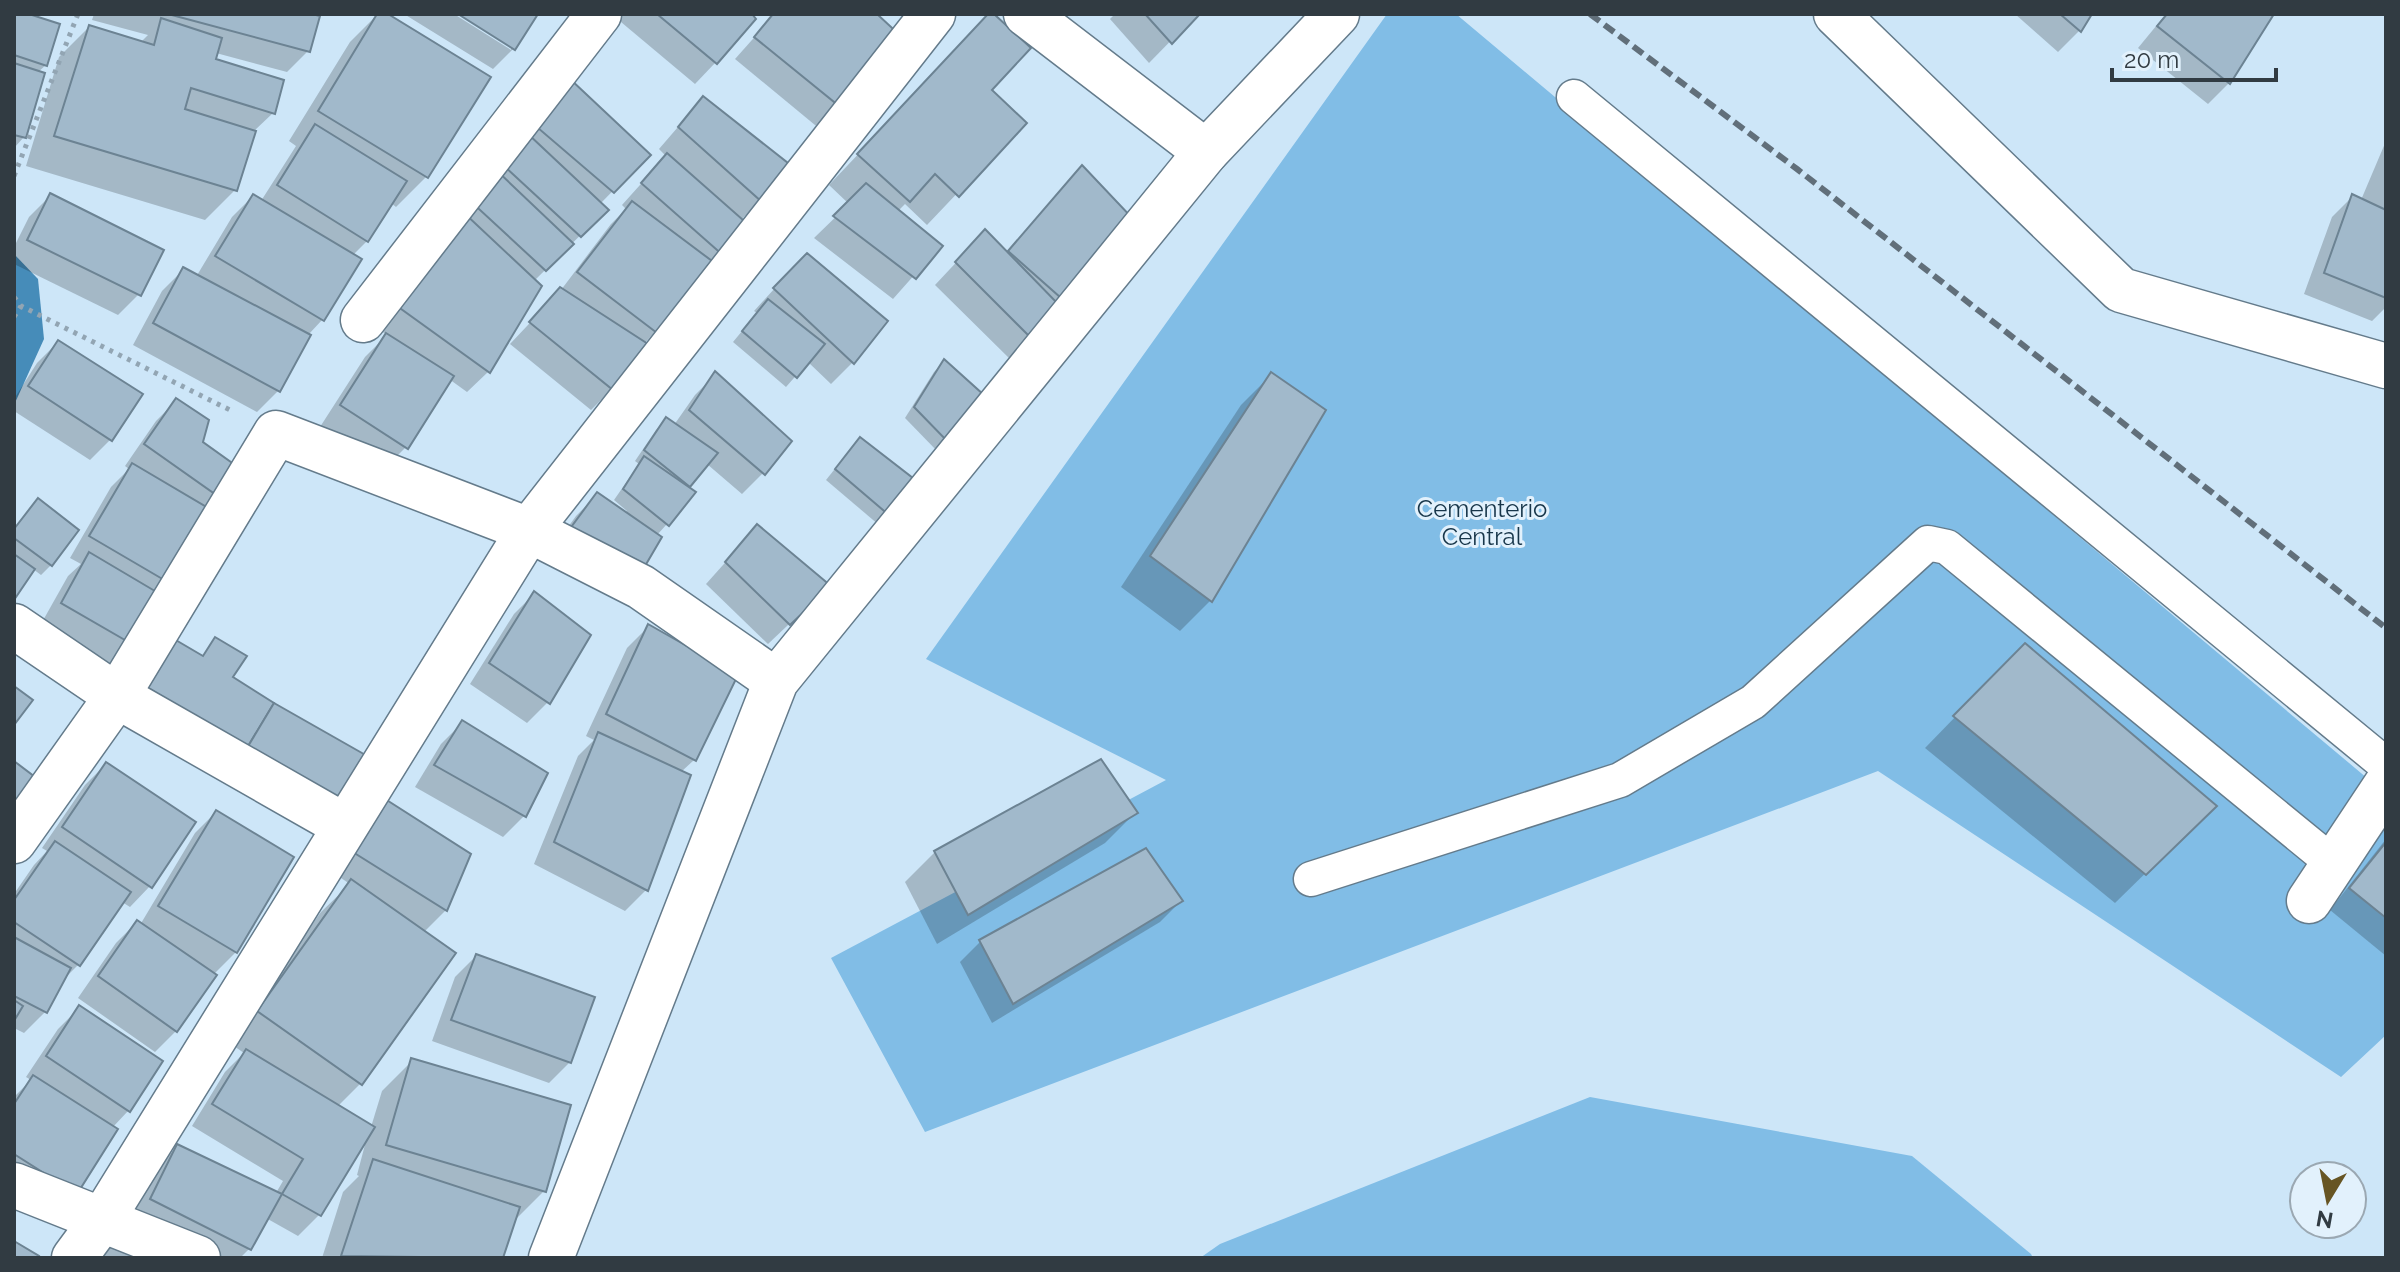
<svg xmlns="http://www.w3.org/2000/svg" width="2400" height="1272" font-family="Raleway,sans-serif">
<rect width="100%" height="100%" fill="#cde6f8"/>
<g fill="#81bde6">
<polygon points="1387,14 1456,14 2386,794 2386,1035 2341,1077 1878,771 925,1132 831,958 1166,780 926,659"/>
<polygon points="1590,1097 1912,1156 2031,1254 2033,1258 1200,1258 1220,1244"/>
</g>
<polygon fill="#468cb9" points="14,254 38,279 44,339 14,405"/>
<g fill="#0003">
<polygon points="14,14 22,14 46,65 38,72 24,137 14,148"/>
<polygon points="94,14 304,14 308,51 287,72 216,53 213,61 273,113 253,132 235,190 205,220 26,166 59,57 89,27 140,43 148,35 92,20"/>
<polygon points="378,14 384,14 426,177 396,207 391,203 367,241 352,256 359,260 322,320 309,334 278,391 257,412 133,345 162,291 183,270 196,277 232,217 253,196 261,201 296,146 289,141 350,42"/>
<polygon points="404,14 454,14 511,50 511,45 462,14 535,14 514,48 493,69"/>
<polygon points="618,14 749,14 715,63 695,84 615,17"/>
<polygon points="775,14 874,14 902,39 821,130 735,59"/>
<polygon points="991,14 990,91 1024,123 927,225 905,204 898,211 940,246 893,299 814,238 849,204 829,185"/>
<polygon points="1115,14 1197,14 1149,63 1110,19"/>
<polygon points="2015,14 2089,14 2079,31 2058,52"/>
<polygon points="2166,14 2272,14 2229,83 2208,104 2138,48"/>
<polygon points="703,98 761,200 741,220 748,227 644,344 612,389 591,410 510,344 561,290 611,224 626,209 622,205 666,156 659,149"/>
<polygon points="549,101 648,155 600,204 606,210 534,281 488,372 467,392 449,379 406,447 385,468 320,427 365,357 387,335 377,328"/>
<polygon points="2386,141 2386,307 2372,321 2304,294 2332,217 2353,196 2361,200"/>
<polygon points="1082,168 1133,222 1013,362 935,285 965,253 1006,253"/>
<polygon points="50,196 139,294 118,315 14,264 14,247 29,217"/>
<polygon points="786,276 885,322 852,363 831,384 808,362 786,387 733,342 757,313 754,311"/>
<polygon points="58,342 111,439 90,460 14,411 14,399 37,363"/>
<polygon points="944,362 982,396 939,453 905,418 934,372"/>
<polygon points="716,374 763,473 742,494 707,464 687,488 667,524 657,535 550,552 576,516 597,495 625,514 627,511 614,500 639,464 635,461 656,430 666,419 674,425 695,395"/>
<polygon points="1271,375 1323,410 1210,601 1180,631 1121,587 1241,405"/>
<polygon points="177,400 201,443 240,470 115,666 41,624 68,576 81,564 70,558 111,487 129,469 125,466 156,421"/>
<polygon points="850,450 915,483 879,525 826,480"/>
<polygon points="38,501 51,565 41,575 33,569 14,597 14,529"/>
<polygon points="757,527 807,607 768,644 706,584"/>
<polygon points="535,593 548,702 527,723 470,684 514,614"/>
<polygon points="648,627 694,760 681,772 689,776 646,890 625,911 534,864 578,756 594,740 586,736 627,648"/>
<polygon points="1995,676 2214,806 2115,903 1925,748"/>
<polygon points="462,723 545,774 524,816 503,837 415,787 441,744"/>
<polygon points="106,764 150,886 130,907 122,902 78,965 62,981 45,1012 24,1033 14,1028 14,894 34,865 47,851 42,848 85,785"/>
<polygon points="216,812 236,952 213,975 176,1031 155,1052 78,998 116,943 137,922 140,925 195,833"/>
<polygon points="1135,813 1105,843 937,944 905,882 935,852"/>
<polygon points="362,821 446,910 423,933 361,1083 338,1106 371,1127 382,1091 412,1061 544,1191 513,1222 501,1258 322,1258 343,1192 359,1176 357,1175 367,1137 319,1215 298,1236 266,1218 249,1249 240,1258 204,1258 130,1221 156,1168 177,1147 276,1193 283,1181 192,1126 225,1072 244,1053 228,1042 321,912 350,884 329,870"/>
<polygon points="2386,839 2386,956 2330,910"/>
<polygon points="1181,901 1160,922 992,1023 960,962 981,941"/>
<polygon points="476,956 570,1062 549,1083 432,1041 455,977"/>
<polygon points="79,1008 128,1111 112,1128 75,1192 14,1188 14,1097 31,1080 26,1077 58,1029"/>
<polygon points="119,1233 184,1258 94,1258"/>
</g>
<g fill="#a1b9cb" stroke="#6c8393" stroke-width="2">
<polygon points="14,14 29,14 60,24 47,66 14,55"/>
<polygon points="168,14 312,14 320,16 310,52"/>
<polygon points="377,14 388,14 491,77 428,178 318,111"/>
<polygon points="458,14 538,14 515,50"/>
<polygon points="657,14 752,14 756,19 717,64"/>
<polygon points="773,14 877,14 904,39 844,110 754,37"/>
<polygon points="988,14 994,14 1031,48 992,90 1027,123 959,197 935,174 910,202 857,154"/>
<polygon points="1145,14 1200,14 1172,44"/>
<polygon points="2060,14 2092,14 2081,32"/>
<polygon points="2167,14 2274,14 2230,84 2157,26"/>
<polygon points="161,18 222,38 216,59 284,80 275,114 191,88 185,109 256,131 237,191 54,136 89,25 154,45"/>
<polygon points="14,63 45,73 26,138 14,135"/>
<polygon points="569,78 651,155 614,193 531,122"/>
<polygon points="703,96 793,167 762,202 678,127"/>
<polygon points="315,124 407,181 368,242 277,185"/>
<polygon points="527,133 609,210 581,237 502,164"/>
<polygon points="667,153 751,227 725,257 641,183"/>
<polygon points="1082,165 1136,222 1069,305 1008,251"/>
<polygon points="493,167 574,244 546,271 467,198"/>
<polygon points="866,183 943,246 916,279 833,216"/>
<polygon points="50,193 164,250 141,296 27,240"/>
<polygon points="253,194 362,259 324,321 215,256"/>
<polygon points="2352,194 2386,210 2386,298 2324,273"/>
<polygon points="632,201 716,264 657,333 577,272"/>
<polygon points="462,211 542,286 490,373 397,306"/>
<polygon points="985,229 1063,309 1036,343 955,262"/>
<polygon points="807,253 888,321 854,364 773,288"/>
<polygon points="183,267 311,335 280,392 153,323"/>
<polygon points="560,287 648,344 613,390 529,322"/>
<polygon points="768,299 825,344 797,378 742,331"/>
<polygon points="386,333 454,376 408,449 340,405"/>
<polygon points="58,340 143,394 112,441 28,386"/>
<polygon points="944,359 985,396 950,444 914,407"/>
<polygon points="715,371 792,441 765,475 689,410"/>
<polygon points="1271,372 1326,410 1212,602 1150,556"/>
<polygon points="176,398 209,420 203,442 242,470 222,499 144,444"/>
<polygon points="666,417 718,453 690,487 644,450"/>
<polygon points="860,437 918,482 890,516 835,469"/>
<polygon points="644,456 696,492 669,526 623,489"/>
<polygon points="132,463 215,512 171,584 89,536"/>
<polygon points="597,492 662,537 638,578 569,530"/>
<polygon points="38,498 79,530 52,566 14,538 14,529"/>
<polygon points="757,524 831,586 790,625 725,562"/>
<polygon points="89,552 165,597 137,647 61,603"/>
<polygon points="14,554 35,569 14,600"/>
<polygon points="534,591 591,635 550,704 489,663"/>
<polygon points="648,624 738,675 696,761 606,714"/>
<polygon points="215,637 247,656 233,677 274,703 247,748 145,686 174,639 203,656"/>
<polygon points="2025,643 2217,806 2146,875 1953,716"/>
<polygon points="14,686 33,700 14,725"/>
<polygon points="274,703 369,757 339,806 247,748"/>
<polygon points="462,720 548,773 526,817 434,765"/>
<polygon points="598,732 691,775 648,891 554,842"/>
<polygon points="1101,759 1138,813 968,915 934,851"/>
<polygon points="14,761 35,777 14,804"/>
<polygon points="106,762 196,822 152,888 62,827"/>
<polygon points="382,797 471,854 447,911 348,849"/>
<polygon points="216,810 294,857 237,953 158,906"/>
<polygon points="55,841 131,892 80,966 14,922 14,900"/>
<polygon points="2386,842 2386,918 2349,888"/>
<polygon points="1146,848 1183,901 1013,1004 979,940"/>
<polygon points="351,879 456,953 362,1085 257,1011"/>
<polygon points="137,920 217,975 177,1032 98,976"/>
<polygon points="14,937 71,968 47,1013 14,996"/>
<polygon points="476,954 595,997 571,1063 451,1020"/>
<polygon points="14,1000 23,1006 14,1021"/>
<polygon points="79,1005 163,1061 130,1112 46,1056"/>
<polygon points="246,1049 375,1127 321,1216 282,1194 303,1159 212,1104"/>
<polygon points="411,1058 571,1105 546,1192 386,1145"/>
<polygon points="33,1075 118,1129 77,1194 14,1154 14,1104"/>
<polygon points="177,1144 282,1194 251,1250 150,1199"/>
<polygon points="373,1159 520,1207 503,1258 341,1256"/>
<polygon points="14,1241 39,1256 38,1258 14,1258"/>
</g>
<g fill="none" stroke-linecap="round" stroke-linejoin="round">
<g stroke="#647b8b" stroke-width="37">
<g id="lane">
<polyline points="1574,97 2386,765"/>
<polyline points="1311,879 1620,780 1753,702 1928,543 1947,547 2334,864"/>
</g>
</g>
<g stroke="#647b8b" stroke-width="47">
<g id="street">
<polyline points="1026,14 1206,152"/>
<polyline points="1836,14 2121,290 2386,366"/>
<polyline points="363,320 599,14"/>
<polyline points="14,626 117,696 345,826"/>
<polyline points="14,841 117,696 276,433 529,530 641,587 776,681"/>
<polyline points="2309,901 2386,785"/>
<polyline points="14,1185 198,1258"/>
<polyline points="74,1258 102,1220 529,530 933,14"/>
<polyline points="551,1258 776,681 1206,152 1337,14"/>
</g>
</g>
<g stroke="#92a5b3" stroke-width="5" stroke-dasharray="4 6" stroke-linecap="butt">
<polyline points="14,176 78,14"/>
<polyline points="14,297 21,306 232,411"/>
<polyline points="14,317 21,306"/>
</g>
<use href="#lane" stroke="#fff" stroke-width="34"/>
<use href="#street" stroke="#fff" stroke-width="44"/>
<polyline stroke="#616f7a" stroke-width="6" stroke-dasharray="12 6" stroke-linecap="butt" points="1590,14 1797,169 2386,628"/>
</g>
<g text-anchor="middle" stroke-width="6" stroke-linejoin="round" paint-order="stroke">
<g font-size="24" fill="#17364a" stroke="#e2f1fc">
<text x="1482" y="517">Cementerio<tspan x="1482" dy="28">Central</tspan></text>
</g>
</g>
<rect width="2400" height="1272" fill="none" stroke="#313b42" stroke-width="32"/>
<g transform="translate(2328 1200) rotate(190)"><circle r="38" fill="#e2f1fc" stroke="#9ba8b2" stroke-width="2"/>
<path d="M0-6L14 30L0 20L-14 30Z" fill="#675523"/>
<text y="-12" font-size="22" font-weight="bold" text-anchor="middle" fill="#313b42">N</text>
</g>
<path d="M2112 68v12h164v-12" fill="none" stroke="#313b42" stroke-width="4"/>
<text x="2124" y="68" font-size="24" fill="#313b42" stroke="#e2f1fc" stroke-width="6" paint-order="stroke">20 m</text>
</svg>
